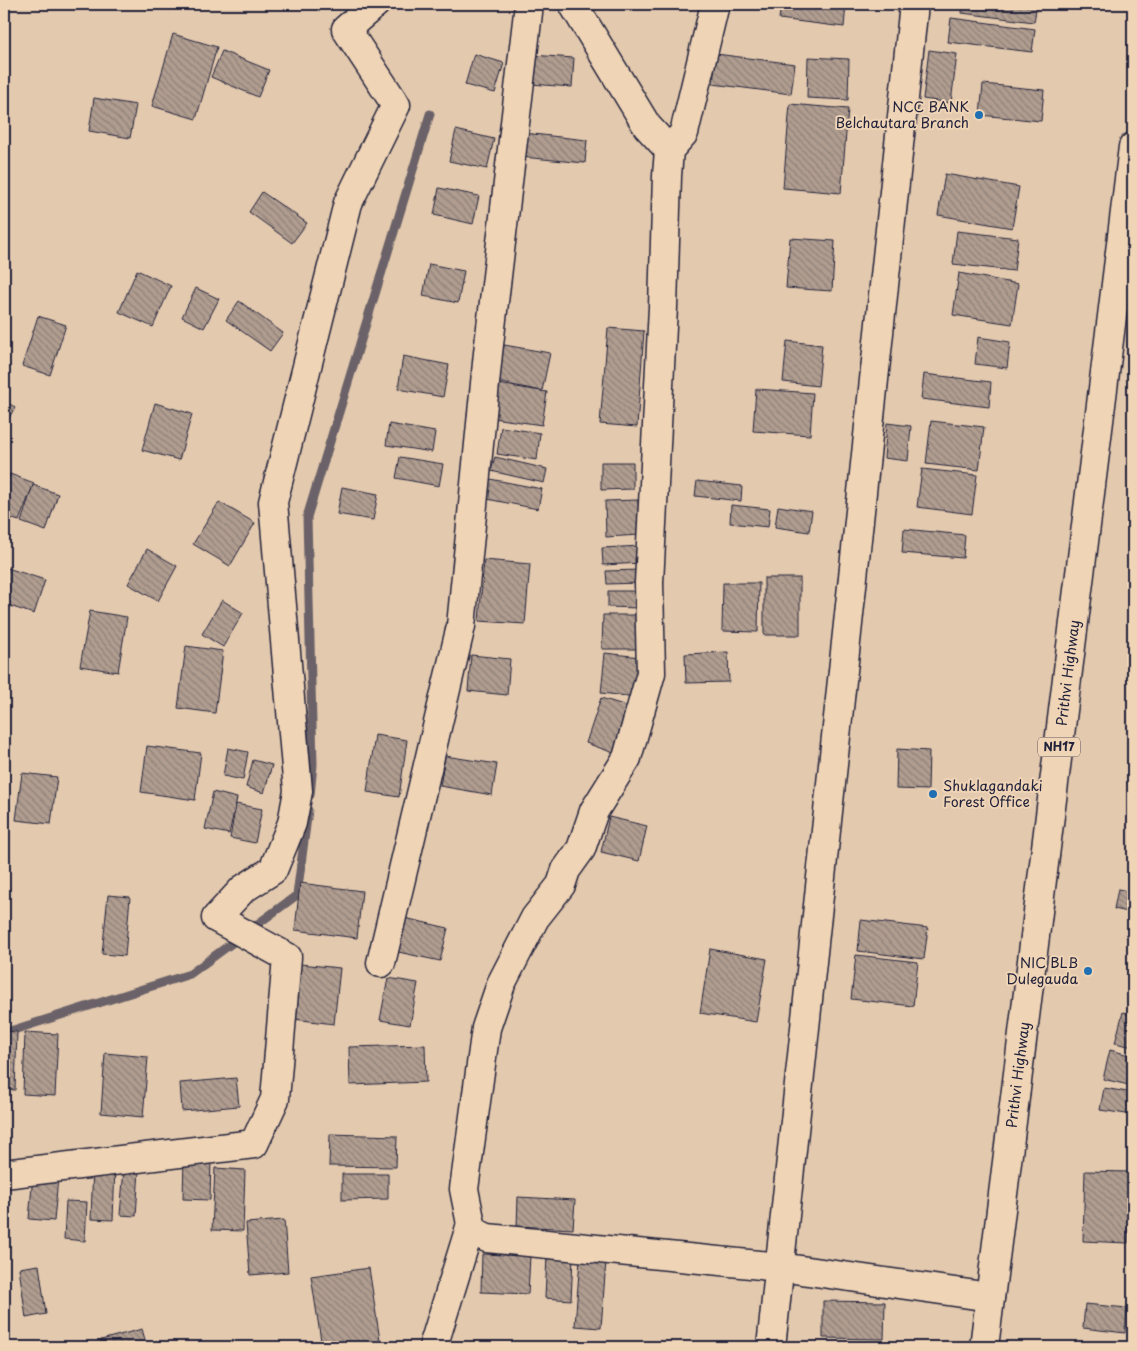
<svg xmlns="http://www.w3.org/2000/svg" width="1137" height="1351" font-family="'Playpen Sans',sans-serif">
<defs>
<pattern id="building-back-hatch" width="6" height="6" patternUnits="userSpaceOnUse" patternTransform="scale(1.25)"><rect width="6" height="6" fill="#b09d90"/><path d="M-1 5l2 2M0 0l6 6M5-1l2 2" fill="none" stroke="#8f8077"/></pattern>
</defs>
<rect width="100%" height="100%" fill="#e3c9ae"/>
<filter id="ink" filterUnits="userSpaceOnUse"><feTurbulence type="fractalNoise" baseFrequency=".02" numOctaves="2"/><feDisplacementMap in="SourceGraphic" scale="10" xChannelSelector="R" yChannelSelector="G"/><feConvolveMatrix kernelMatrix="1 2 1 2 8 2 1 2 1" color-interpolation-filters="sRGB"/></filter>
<g filter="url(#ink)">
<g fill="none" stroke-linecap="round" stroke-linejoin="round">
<g stroke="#6b6267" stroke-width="9">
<polyline points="310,795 313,765 307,517 430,114"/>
<polyline points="4,1033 190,974 297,895 308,810"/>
</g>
</g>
<g fill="url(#building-back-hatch)" stroke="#22223b">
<polygon points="781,4 846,4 844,27 779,19"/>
<polygon points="963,4 1037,4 1034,22 962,13"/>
<polygon points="951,18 1035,29 1032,52 948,42"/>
<polygon points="173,34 217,47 196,119 152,106"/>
<polygon points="929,50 957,54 951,103 923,99"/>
<polygon points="222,51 269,70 258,97 211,77"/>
<polygon points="474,54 504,63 495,93 465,85"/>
<polygon points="716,54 795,64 791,94 713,84"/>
<polygon points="532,55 574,58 572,87 530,84"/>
<polygon points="808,57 849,59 848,100 807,98"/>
<polygon points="983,84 1044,90 1041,121 980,115"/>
<polygon points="94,98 136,105 130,138 89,131"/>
<polygon points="790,104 848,109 841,193 783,188"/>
<polygon points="456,130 494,139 487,169 449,161"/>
<polygon points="524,133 587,140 585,163 522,157"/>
<polygon points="945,174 1019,187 1012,228 938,215"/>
<polygon points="439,188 479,196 473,224 434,215"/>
<polygon points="262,192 307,223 292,243 249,212"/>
<polygon points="957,231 1018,238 1014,271 953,264"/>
<polygon points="790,238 835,241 832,291 786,288"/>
<polygon points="429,264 464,271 458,303 423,296"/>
<polygon points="137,270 171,286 153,327 119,312"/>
<polygon points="959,273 1018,284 1012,324 953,315"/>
<polygon points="196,288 219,299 204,328 182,317"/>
<polygon points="239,301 283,333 270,351 226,320"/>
<polygon points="38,316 66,325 50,375 22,366"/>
<polygon points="608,328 644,331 637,427 600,424"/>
<polygon points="978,337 1010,342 1007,368 975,364"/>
<polygon points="787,341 822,345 818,386 783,382"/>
<polygon points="504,345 550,353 542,391 497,382"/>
<polygon points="403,356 449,365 443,397 398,389"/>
<polygon points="924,374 991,382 989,407 921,399"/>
<polygon points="498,384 547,392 542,425 493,418"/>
<polygon points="756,389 813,393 810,435 753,431"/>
<polygon points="4,401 15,407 4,427"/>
<polygon points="155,403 192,414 179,460 142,450"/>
<polygon points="931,421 984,427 979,470 926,464"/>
<polygon points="887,423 911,426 908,461 884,458"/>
<polygon points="389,424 435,432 432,452 386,445"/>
<polygon points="501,427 540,433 537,460 497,454"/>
<polygon points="400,457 443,464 439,486 396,478"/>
<polygon points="495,457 547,469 544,483 491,471"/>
<polygon points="601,462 633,462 633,489 601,490"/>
<polygon points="922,469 977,475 972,514 917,507"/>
<polygon points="4,472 10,475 4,488"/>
<polygon points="10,474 34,483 19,521 4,516 4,489"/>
<polygon points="490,479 542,489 538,509 487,499"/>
<polygon points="697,481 742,486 741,501 695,496"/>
<polygon points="33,485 58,494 46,531 21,522"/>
<polygon points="342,487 378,494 373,520 337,514"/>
<polygon points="638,500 640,535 606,537 605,501"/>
<polygon points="219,502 255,523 230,566 193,544"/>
<polygon points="731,505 770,509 768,527 730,523"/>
<polygon points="778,506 812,511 809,532 775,527"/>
<polygon points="904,529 965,535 963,558 902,553"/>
<polygon points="642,546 643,563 603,565 602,548"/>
<polygon points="147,549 177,566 158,601 128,584"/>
<polygon points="484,560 530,564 525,624 479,621"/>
<polygon points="4,567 45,580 34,614 4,604"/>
<polygon points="639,570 640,583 607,584 606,571"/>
<rect x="764" y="578" width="36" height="57"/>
<polygon points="723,583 759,583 758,632 722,631"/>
<polygon points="608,591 639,591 639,608 608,607"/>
<polygon points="222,600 243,613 223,647 202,634"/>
<polygon points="90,611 127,617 118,672 80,666"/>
<polygon points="603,615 639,615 639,649 602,649"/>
<polygon points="186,646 223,651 215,713 178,708"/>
<polygon points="728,652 729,682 686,683 685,654"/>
<polygon points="605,653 640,657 636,697 601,693"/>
<polygon points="471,655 510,659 507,695 468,691"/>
<polygon points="601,698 630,707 614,753 586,743"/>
<polygon points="375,735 407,740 399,797 367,792"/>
<polygon points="147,746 201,753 195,800 141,792"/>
<polygon points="228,748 248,752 243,780 223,776"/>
<polygon points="897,749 929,751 928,790 896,789"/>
<polygon points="445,756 497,764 492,795 440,786"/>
<polygon points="253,760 272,765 264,793 246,787"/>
<polygon points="22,773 57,777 51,824 16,820"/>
<polygon points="213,792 237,798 229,834 205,829"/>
<polygon points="236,804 262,809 255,843 230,838"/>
<polygon points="609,817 647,826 639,861 601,852"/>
<polygon points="300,883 362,891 357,938 295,930"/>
<polygon points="1118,889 1133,892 1133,913 1114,909"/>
<polygon points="108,895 130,897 125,956 102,954"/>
<polygon points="396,916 448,928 440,961 389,950"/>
<polygon points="861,920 928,928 924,959 858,951"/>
<polygon points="710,949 767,959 756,1022 700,1013"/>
<polygon points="856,955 918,962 913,1006 851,999"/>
<polygon points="300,964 340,968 334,1024 294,1019"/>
<polygon points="388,978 418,983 410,1025 380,1020"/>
<polygon points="1123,1012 1133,1015 1133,1047 1115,1043"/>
<polygon points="4,1031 17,1032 15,1090 4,1089"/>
<polygon points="25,1032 58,1034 55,1096 23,1094"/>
<polygon points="425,1045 426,1082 350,1085 349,1047"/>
<polygon points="1110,1050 1133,1056 1133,1086 1103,1079"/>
<polygon points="105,1053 148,1057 143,1117 101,1113"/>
<polygon points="236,1078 239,1106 182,1111 180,1083"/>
<polygon points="1104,1088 1133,1093 1133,1115 1100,1110"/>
<polygon points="330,1134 397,1136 396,1167 329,1166"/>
<polygon points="184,1158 211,1159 210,1200 183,1199"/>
<polygon points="93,1164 115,1166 113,1220 91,1219"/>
<polygon points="215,1168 245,1170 243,1231 212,1230"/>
<polygon points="124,1169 139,1170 136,1216 120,1215"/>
<polygon points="1085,1171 1130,1172 1128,1243 1083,1241"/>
<polygon points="342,1174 388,1174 388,1199 342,1200"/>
<polygon points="33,1175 58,1178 54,1221 29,1219"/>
<polygon points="518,1197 575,1200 573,1229 517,1226"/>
<polygon points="66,1201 87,1202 85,1241 64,1239"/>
<polygon points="284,1220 288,1272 250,1275 246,1223"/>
<polygon points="482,1254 530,1256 528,1294 481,1292"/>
<polygon points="547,1256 573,1257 571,1300 545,1298"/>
<polygon points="580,1259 606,1261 601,1328 575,1326"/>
<polygon points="39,1265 46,1314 26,1318 19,1268"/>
<polygon points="369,1268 381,1347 322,1347 311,1276"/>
<polygon points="823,1301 885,1302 884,1339 823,1338"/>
<polygon points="1085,1304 1127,1308 1125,1333 1083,1328"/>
<polygon points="142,1329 147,1347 103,1347 101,1340"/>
</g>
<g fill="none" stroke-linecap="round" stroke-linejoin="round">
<g stroke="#22223b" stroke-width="31">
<g id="minor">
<polyline points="573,4 647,126 669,150"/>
<polyline points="715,4 684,133 669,150 667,176 663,307 649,583 651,673 627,758 594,811 581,849 566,870 561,885 535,918 501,984 486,1028 464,1189 471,1224 475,1232 487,1238 780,1267 990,1297"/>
<polyline points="381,963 461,626 488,353 529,4"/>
<polyline points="4,1174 254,1144 275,1099 287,957 216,918 243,889 273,870 292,823 298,791 273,502 348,203 396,105 346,29 375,4"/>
<polyline points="433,1347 471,1224"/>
<polyline points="771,1347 914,4"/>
</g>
</g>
<g stroke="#22223b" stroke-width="31">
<polyline id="highway" points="984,1347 1133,147"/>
</g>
<use href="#minor" stroke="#efd4b6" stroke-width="28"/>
<use href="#highway" stroke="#efd4b6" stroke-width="28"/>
</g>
</g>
<g fill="#1f6fb2" stroke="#efd4b6" stroke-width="2">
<circle cx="979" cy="115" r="5"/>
<circle cx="933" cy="794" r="5"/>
<circle cx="1088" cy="971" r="5"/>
</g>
<g text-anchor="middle" stroke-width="4" stroke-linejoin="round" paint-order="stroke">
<rect fill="#efd4b6" stroke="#605760" stroke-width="1" x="1038" y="737.5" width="42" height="19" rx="4"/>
<g font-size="12" font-weight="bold" fill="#22223b">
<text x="1059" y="751">NH17</text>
</g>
<g font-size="14" fill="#22223b" stroke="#efd4b6" text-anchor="end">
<text x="969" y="112">NCC BANK<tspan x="969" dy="16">Belchautara Branch</tspan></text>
<text x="943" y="791" text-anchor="start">Shuklagandaki<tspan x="943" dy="16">Forest Office</tspan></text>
<text x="1078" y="968">NIC BLB<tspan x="1078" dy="16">Dulegauda</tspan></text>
</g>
<g font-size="14" fill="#22223b" stroke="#efd4b6">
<text transform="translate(1068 673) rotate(-83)" y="5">Prithvi Highway</text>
<text transform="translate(1018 1075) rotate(-83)" y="5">Prithvi Highway</text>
</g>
</g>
<rect width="1137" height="1351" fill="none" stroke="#efd4b6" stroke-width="20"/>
<rect x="10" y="10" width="1117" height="1331" fill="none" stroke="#22223b" stroke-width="2" filter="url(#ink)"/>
</svg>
